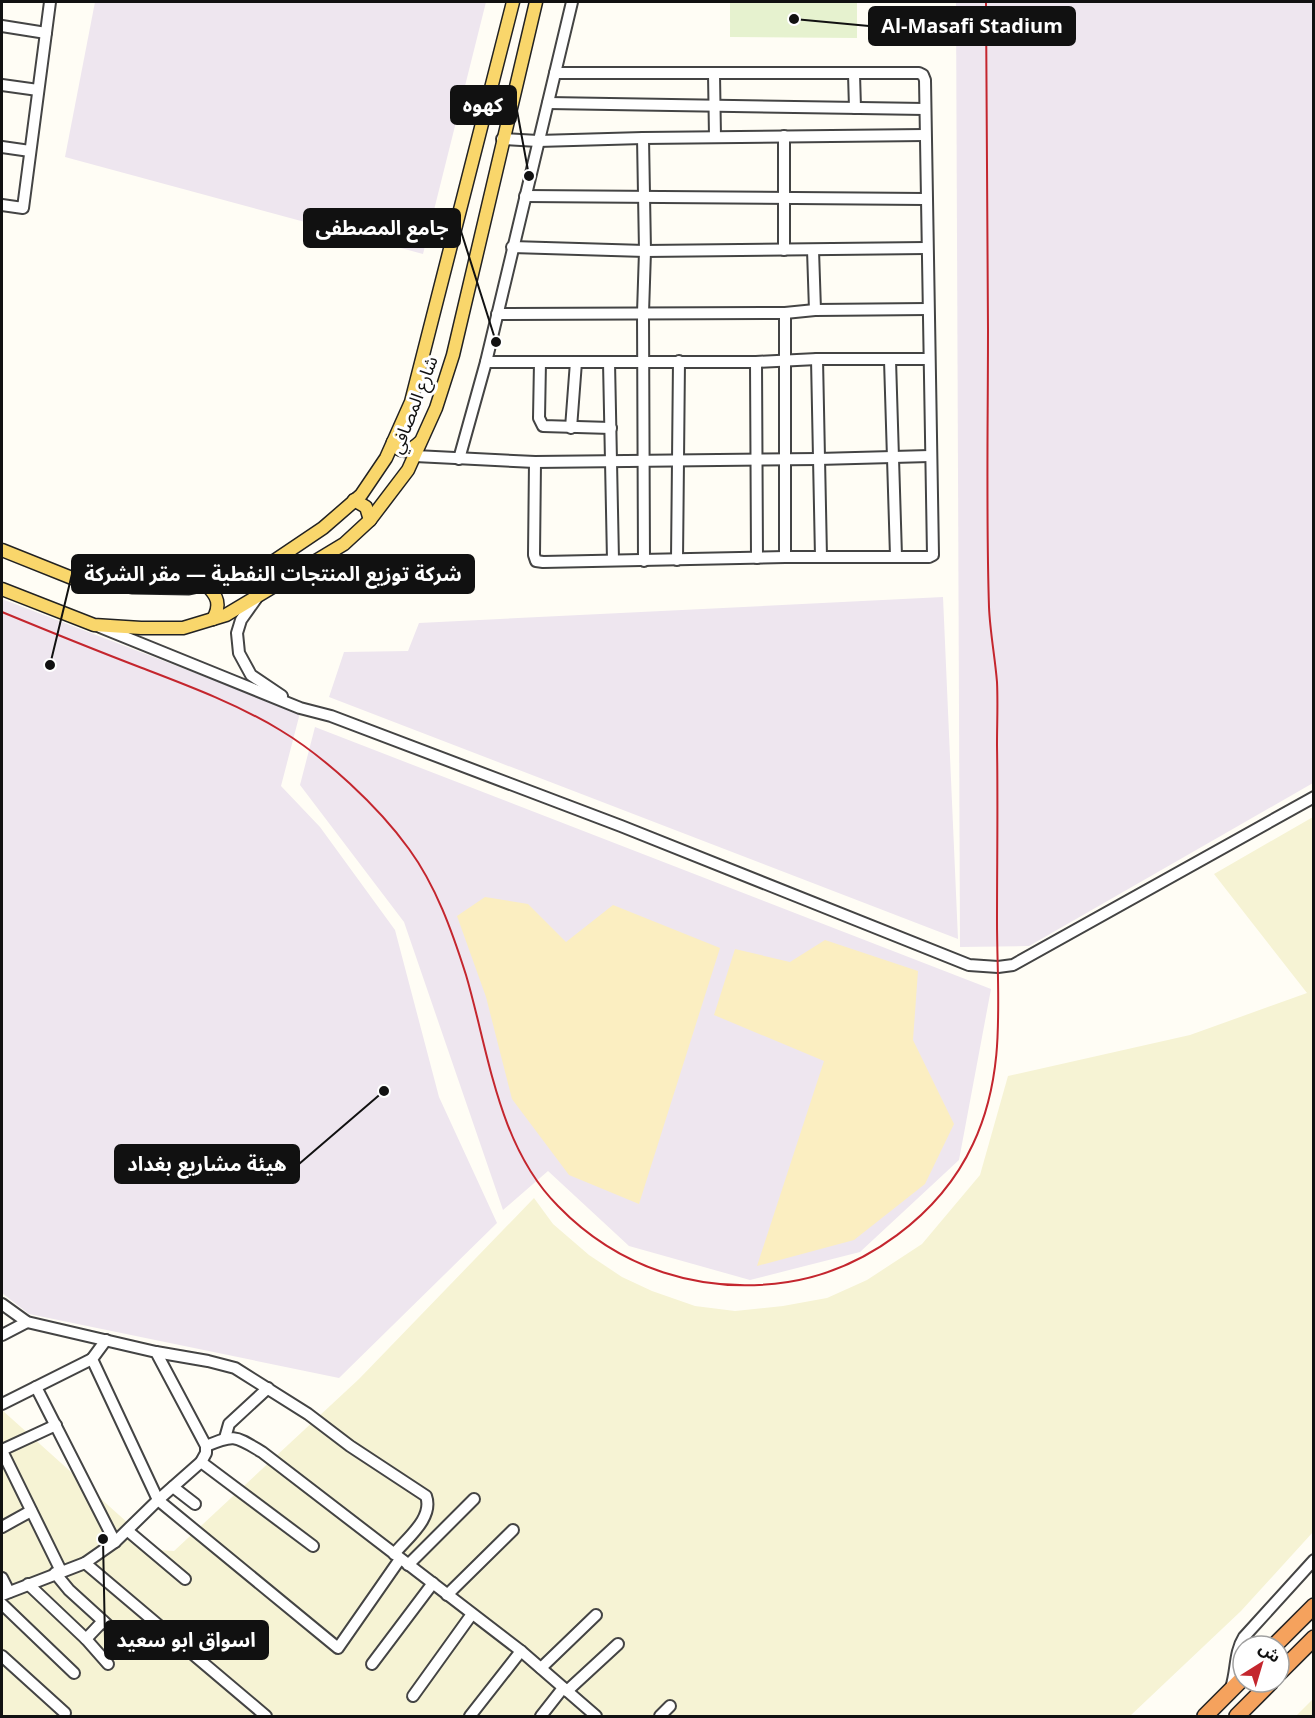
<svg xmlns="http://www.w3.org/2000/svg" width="1315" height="1718" font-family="Georgia,'Noto Sans Arabic',serif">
<rect width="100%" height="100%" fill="#fffdf5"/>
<g fill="#eee6ef">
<polygon points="95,2 486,2 423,254 65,157"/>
<polygon points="956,2 1313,2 1313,783 1029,946 960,947"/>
<polygon points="943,597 958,939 329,697 344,652 408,651 419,623"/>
<polygon points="2,599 300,713 281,786 320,827 395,930 439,1097 497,1223 339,1378 29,1314 2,1293"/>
<polygon points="315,727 991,989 959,1160 860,1252 750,1280 629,1246 548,1171 503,1210 404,922 300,785"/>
</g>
<g fill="#f6f3d4">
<polygon points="1313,817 1313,1532 1241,1611 1130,1716 2,1716 2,1410 158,1550 174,1551 359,1379 534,1198 553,1224 589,1255 622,1277 652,1291 695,1306 735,1311 783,1306 827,1298 867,1280 922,1244 980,1175 1008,1076 1190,1035 1307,993 1214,874"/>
<polygon points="1313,1699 1313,1716 1296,1716"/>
</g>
<g fill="#fbeec1">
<polygon points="485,897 528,904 566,942 613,905 720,948 639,1204 569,1175 512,1099 486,997 457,916"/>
<polygon points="825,940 918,971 913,1040 954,1124 925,1184 854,1240 757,1266 824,1061 714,1015 735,949 790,962"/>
</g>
<polygon fill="#e6f2cf" points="730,2 857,2 857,38 730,37"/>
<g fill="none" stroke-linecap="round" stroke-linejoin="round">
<g stroke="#444" stroke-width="14">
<g id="minor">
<polyline points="2,26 46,33"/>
<polyline points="714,74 715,137"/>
<polyline points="854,74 855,108"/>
<polyline points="2,85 38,90"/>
<polyline points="548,103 925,109"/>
<polyline points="643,138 645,251 643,313 644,561"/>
<polyline points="502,139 538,141 643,138 925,135"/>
<polyline points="2,147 30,151"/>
<polyline points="525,196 925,199"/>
<polyline points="2,205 23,208 50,2"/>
<polyline points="512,247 645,251 926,248"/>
<polyline points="784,250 784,136"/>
<polyline points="813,250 815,310"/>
<polyline points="785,313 785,557"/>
<polyline points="497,314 785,313 815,310 928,309"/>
<polyline points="817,359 821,557"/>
<polyline points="890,360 896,556"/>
<polyline points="486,362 756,362 817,359 929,359"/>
<polyline points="540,362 539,418 543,426 611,428"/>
<polyline points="609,362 613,560"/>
<polyline points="756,362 757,558"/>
<polyline points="571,428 576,362"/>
<polyline points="415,456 535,462 818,459 930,456"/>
<polyline points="459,459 486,362 572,2"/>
<polyline points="535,462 534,555 536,561 543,562 785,557 929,557 933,555 925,80 923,75 919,73 555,73"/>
<polyline points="677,560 679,361"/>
<polyline points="256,599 241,620 237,633 239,653 251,675 282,696"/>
<polyline points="100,627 300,708 331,716 621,826 969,965 998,967 1013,965 1314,797"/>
<polyline points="2,1304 27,1322 156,1352 206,1446 206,1453 201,1462 158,1500 115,1542 85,1563 2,1595"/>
<polyline points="2,1335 27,1322"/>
<polyline points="106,1340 92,1359 158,1500 338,1648 400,1559"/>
<path d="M156,1352L208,1361L235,1368L308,1414L350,1446L426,1496C434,1518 407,1538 394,1554"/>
<polyline points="36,1387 115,1542"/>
<polyline points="2,1404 92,1359"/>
<polyline points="225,1438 229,1424 268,1388"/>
<path d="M206,1446C235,1434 235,1436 262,1452L521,1651L596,1716"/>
<polyline points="2,1450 56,1425"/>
<polyline points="2,1451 61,1571"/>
<polyline points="201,1462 313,1546"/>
<polyline points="173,1487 195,1504"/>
<polyline points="2,1527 31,1511"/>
<polyline points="128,1531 185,1579"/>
<polyline points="85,1563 266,1716"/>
<polyline points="408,1565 474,1499"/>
<polyline points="55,1573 69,1590 135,1650"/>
<polyline points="2,1578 9,1592"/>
<polyline points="28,1584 86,1639 108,1664"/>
<polyline points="447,1595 513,1530"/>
<polyline points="2,1604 74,1673"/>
<polyline points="86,1639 103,1621"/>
<polyline points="2,1656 65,1713"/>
<polyline points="372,1664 433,1583"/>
<polyline points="541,1668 596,1615"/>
<path d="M1231,1688C1237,1670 1234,1653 1244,1637L1314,1560"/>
<polyline points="567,1691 618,1644"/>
<polyline points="413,1696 472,1614"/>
<polyline points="470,1716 521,1651"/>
<polyline points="541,1716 563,1688"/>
<polyline points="660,1716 670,1706"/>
</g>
</g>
<g stroke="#222" stroke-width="15">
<g id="major">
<path d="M393,442C401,456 410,451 420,442"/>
<polyline points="354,500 366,507 370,520"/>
<polyline points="2,550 72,578 133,587 189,588 222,581 274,561 323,528 361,495 386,458 411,402 513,2"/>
<path d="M206,585C218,596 221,605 213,619"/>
<polyline points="2,589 94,625 141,628 183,628 226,615 344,544 370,520 408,470 436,408 453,355 536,2"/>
</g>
</g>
<g stroke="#222" stroke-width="18">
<g id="highway">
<polyline points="1274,1646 1314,1606"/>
<polyline points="1279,1673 1314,1638"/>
<polyline points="1205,1716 1243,1678"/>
<polyline points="1237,1716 1271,1682"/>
</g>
</g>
<use href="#minor" stroke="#fff" stroke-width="10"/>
<use href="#major" stroke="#f9d66b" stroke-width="12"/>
<use href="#highway" stroke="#f5a25d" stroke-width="15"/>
<path stroke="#c4262e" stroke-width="2" d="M2,612C48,631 95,650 142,668C189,686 237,704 280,730C325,757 378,806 409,849C436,886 452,931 466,975C489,1053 498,1146 558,1206C619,1269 702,1295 788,1282C865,1270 940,1215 973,1144C1007,1072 997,998 997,921C997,862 998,804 997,745C997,724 998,703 997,682C995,657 990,632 989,607C986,514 988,422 988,329C988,220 987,111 986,2"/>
</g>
<g text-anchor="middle" stroke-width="6" stroke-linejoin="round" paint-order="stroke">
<g font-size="18" fill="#111" stroke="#fff">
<text transform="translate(414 405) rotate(-69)" y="6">شارع المصافي</text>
</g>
</g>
<path fill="none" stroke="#111" stroke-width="2" d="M794 19L869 26M529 176L516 105M496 342L460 228M50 665L72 574M384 1091L299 1164M103 1539L105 1640"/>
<g fill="#111" stroke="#fff" stroke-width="2">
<circle cx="794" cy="19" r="6"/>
<circle cx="529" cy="176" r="6"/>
<circle cx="496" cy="342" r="6"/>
<circle cx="50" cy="665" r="6"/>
<circle cx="384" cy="1091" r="6"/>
<circle cx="103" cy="1539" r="6"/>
</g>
<g fill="#111" stroke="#111" stroke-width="2">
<rect x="869" y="7" width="206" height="38" rx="6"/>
<rect x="451" y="86" width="65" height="38" rx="6"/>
<rect x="304" y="209" width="156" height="38" rx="6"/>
<rect x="72" y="555" width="402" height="38" rx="6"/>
<rect x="115" y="1145" width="184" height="38" rx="6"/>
<rect x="105" y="1621" width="163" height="38" rx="6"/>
</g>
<g font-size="20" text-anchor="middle" font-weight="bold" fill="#fff">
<text x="972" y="33">Al-Masafi Stadium</text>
<text x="483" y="112">كهوه</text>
<text x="382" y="235">جامع المصطفى</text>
<text x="273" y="581">شركة توزيع المنتجات النفطية — مقر الشركة</text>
<text x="207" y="1171">هيئة مشاريع بغداد</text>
<text x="186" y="1647">اسواق ابو سعيد</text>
</g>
<rect width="1315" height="1718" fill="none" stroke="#111111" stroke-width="6"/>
<g transform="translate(1261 1664) rotate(37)"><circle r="28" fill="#ffffff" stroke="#a0a0a0" stroke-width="1.5"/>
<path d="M0-4.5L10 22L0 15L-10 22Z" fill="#c4262e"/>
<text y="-9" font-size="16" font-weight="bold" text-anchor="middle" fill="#111111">ش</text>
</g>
</svg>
